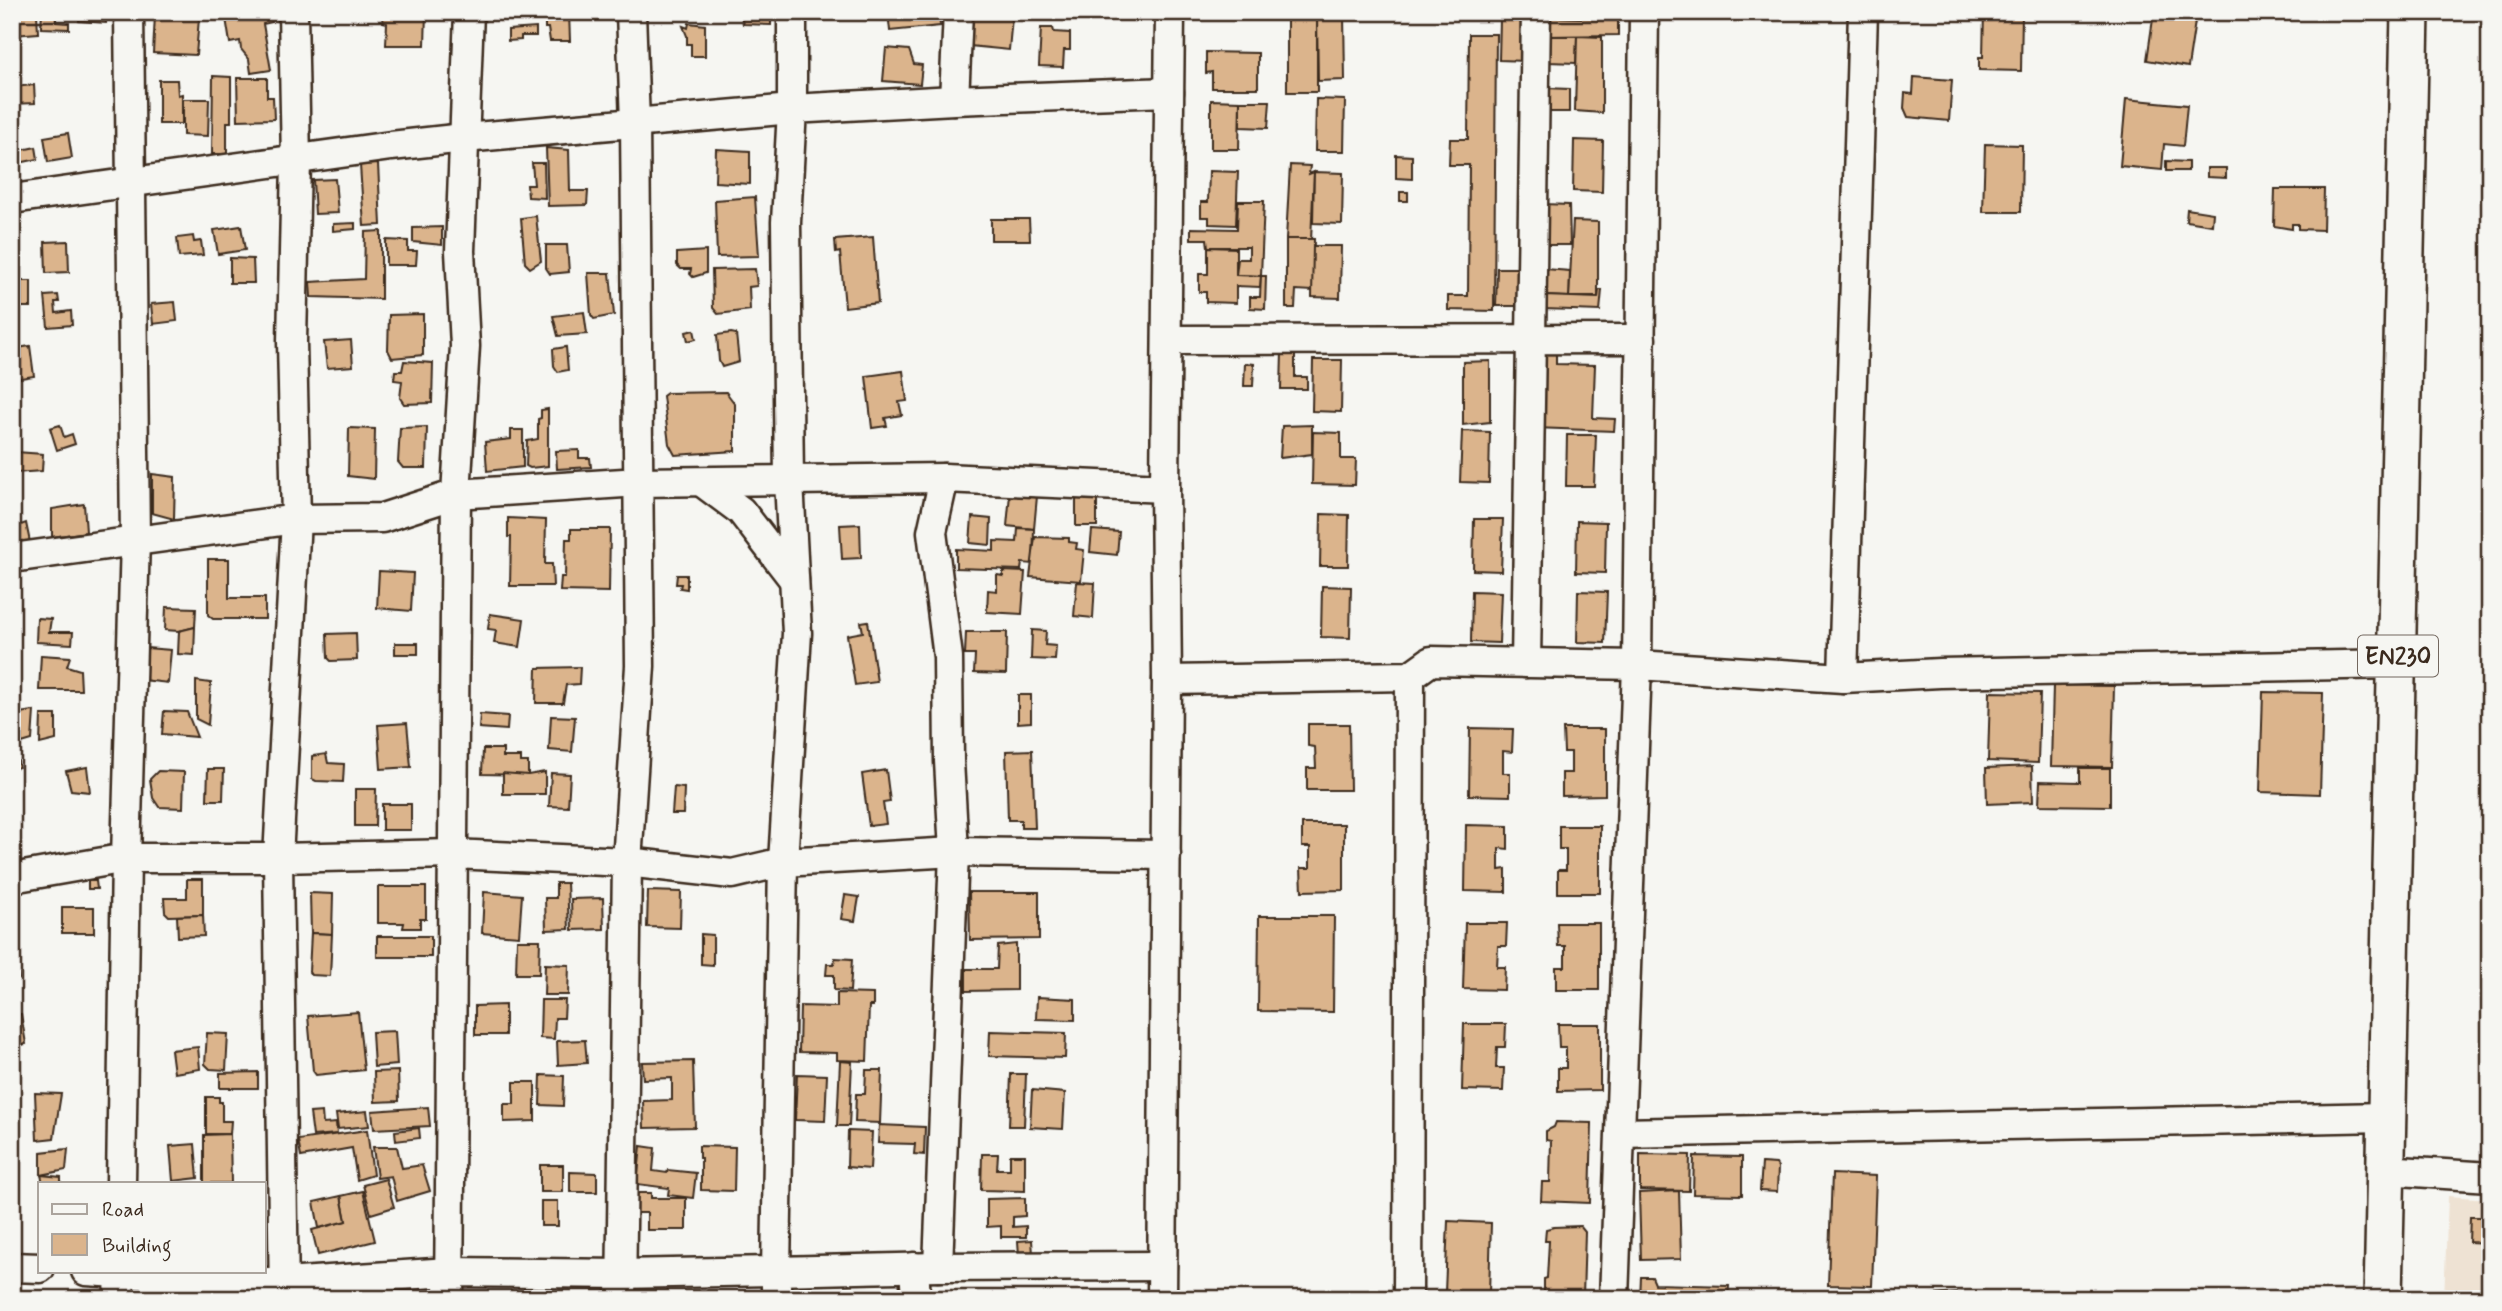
<svg xmlns="http://www.w3.org/2000/svg" width="2502" height="1311" font-family="Mynerve,sans-serif">
<rect width="100%" height="100%" fill="#f6f6f2"/>
<filter id="ink" filterUnits="userSpaceOnUse"><feTurbulence type="fractalNoise" baseFrequency=".0143" numOctaves="2"/><feDisplacementMap in="SourceGraphic" scale="14" xChannelSelector="R" yChannelSelector="G"/><feConvolveMatrix kernelMatrix="1 2 1 2 8 2 1 2 1" color-interpolation-filters="sRGB"/></filter>
<g filter="url(#ink)">
<polygon fill="#eee2d3" points="2448,1196 2490,1199 2490,1299 2444,1299"/>
<g fill="#dbb48c" stroke="#3b2a1e" stroke-width="2">
<polygon points="42,12 64,12 64,17 56,17 56,22 69,23 69,29 41,28"/>
<polygon points="79,12 106,12 106,23 79,21"/>
<polygon points="225,12 256,12 257,16 270,13 272,22 263,24 271,70 251,73 249,59 241,49 240,41 230,43"/>
<polygon points="384,12 426,12 425,45 386,45 387,23 383,22"/>
<polygon points="545,12 569,12 570,41 550,41 548,28 545,28"/>
<polygon points="713,12 728,12 728,16 715,16"/>
<polygon points="740,12 771,12 771,25 743,24"/>
<polygon points="888,12 939,12 940,26 890,31"/>
<polygon points="1984,12 2022,12 2021,71 1979,70 1979,57 1983,57"/>
<polygon points="2154,12 2196,15 2188,67 2147,60"/>
<polygon points="37,13 38,33 14,35 12,15"/>
<polygon points="973,13 1012,17 1009,50 970,46"/>
<rect x="1287" y="14" width="30" height="78"/>
<polygon points="1317,14 1344,14 1345,80 1318,81"/>
<polygon points="155,15 199,18 196,55 153,53"/>
<polygon points="1548,17 1618,19 1618,35 1548,36"/>
<polygon points="1500,19 1526,20 1527,61 1499,60"/>
<polygon points="689,23 705,25 705,56 691,56 691,44 687,44 687,36 683,26 688,28"/>
<polygon points="536,28 536,36 521,36 521,40 508,41 508,30"/>
<polygon points="1041,28 1053,28 1054,32 1070,33 1070,50 1064,50 1063,67 1039,66"/>
<polygon points="1469,34 1496,34 1494,311 1448,310 1448,296 1468,296 1469,165 1449,165 1450,139 1468,139"/>
<polygon points="1548,36 1577,36 1576,63 1548,62"/>
<polygon points="1577,36 1602,37 1602,113 1575,111"/>
<polygon points="886,48 909,50 914,64 922,65 920,84 883,81"/>
<polygon points="1206,52 1258,53 1258,88 1212,88 1212,72 1206,73"/>
<polygon points="213,76 231,77 231,122 227,122 227,154 212,154"/>
<polygon points="1914,77 1952,80 1949,121 1908,117 1904,108 1905,93 1913,94"/>
<polygon points="237,78 267,78 267,97 273,97 274,119 238,120"/>
<polygon points="159,80 177,80 178,95 182,94 182,124 159,124"/>
<polygon points="34,85 35,103 12,104 12,87"/>
<polygon points="1546,88 1569,89 1569,112 1546,112"/>
<polygon points="183,99 209,99 208,136 183,135"/>
<polygon points="1316,99 1345,100 1344,151 1315,151"/>
<polygon points="2126,99 2187,105 2183,146 2164,144 2162,170 2120,166"/>
<polygon points="1211,100 1240,101 1239,149 1211,149"/>
<polygon points="1240,101 1270,101 1268,128 1240,127"/>
<polygon points="68,133 72,158 48,162 44,137"/>
<polygon points="1574,140 1603,141 1602,192 1573,191"/>
<polygon points="1985,144 2022,145 2021,212 1983,212"/>
<polygon points="36,147 38,159 14,164 12,152"/>
<polygon points="546,148 569,150 570,191 588,191 587,205 548,206"/>
<polygon points="716,149 750,151 750,184 715,182"/>
<polygon points="1396,155 1412,156 1412,179 1396,178"/>
<polygon points="2166,161 2188,162 2188,171 2166,171"/>
<polygon points="532,163 544,163 545,198 528,197 527,185 534,185"/>
<polygon points="378,164 381,225 364,226 360,165"/>
<polygon points="1290,165 1310,166 1309,174 1314,172 1311,241 1286,239"/>
<polygon points="2207,168 2226,168 2226,178 2207,177"/>
<polygon points="1209,171 1238,172 1236,225 1209,224 1209,217 1201,217 1201,202 1208,202"/>
<polygon points="1314,172 1343,173 1342,224 1313,223"/>
<polygon points="335,179 338,213 315,214 313,180"/>
<polygon points="2275,189 2324,189 2323,230 2298,229 2298,224 2292,224 2292,229 2274,226"/>
<rect x="1400" y="192" width="8" height="9"/>
<polygon points="755,197 759,256 717,257 715,200"/>
<polygon points="1238,201 1264,201 1261,276 1236,275 1238,259 1249,259 1249,247 1208,247 1207,239 1191,239 1191,228 1237,229"/>
<polygon points="1544,204 1569,205 1570,245 1542,245"/>
<polygon points="2187,209 2213,213 2212,225 2186,221"/>
<polygon points="536,216 541,261 530,268 525,263 521,218"/>
<polygon points="991,219 1029,219 1030,240 991,240"/>
<polygon points="1573,221 1598,222 1598,297 1569,297"/>
<polygon points="355,223 355,229 333,231 333,224"/>
<polygon points="241,226 245,250 218,254 214,230"/>
<polygon points="442,227 442,245 413,242 413,228"/>
<polygon points="381,231 381,299 311,297 310,282 364,279 365,232"/>
<polygon points="193,236 194,242 201,241 203,255 179,257 177,238"/>
<polygon points="873,237 878,303 845,307 840,252 836,253 835,240"/>
<polygon points="1286,239 1314,239 1313,291 1296,290 1295,308 1286,308"/>
<polygon points="386,240 408,241 408,251 417,251 416,265 386,265"/>
<polygon points="68,241 69,272 46,273 45,242"/>
<polygon points="546,245 567,245 569,272 550,274 546,268"/>
<polygon points="1313,246 1341,246 1340,298 1312,297"/>
<polygon points="1208,247 1236,248 1236,275 1261,276 1260,287 1236,286 1236,303 1206,302 1206,292 1199,292 1199,274 1208,274"/>
<polygon points="706,251 706,273 693,277 690,274 691,269 681,269 677,265 677,253"/>
<polygon points="230,258 253,259 254,283 230,283"/>
<polygon points="1497,268 1520,268 1519,306 1496,306"/>
<polygon points="755,269 757,286 749,287 750,310 718,314 713,308 712,270"/>
<polygon points="1545,269 1570,271 1569,297 1544,296"/>
<polygon points="588,273 610,273 614,315 594,319 591,315"/>
<polygon points="1261,276 1266,276 1265,309 1250,308 1250,297 1260,297"/>
<rect x="12" y="281" width="19" height="26"/>
<polygon points="1599,290 1602,290 1600,311 1544,309 1544,296 1598,298"/>
<polygon points="58,295 59,302 55,302 56,313 71,311 72,325 48,327 45,296"/>
<polygon points="175,302 177,321 153,324 151,304"/>
<polygon points="584,312 587,334 558,336 553,316"/>
<polygon points="423,314 423,355 392,358 388,350 389,315"/>
<polygon points="694,330 696,339 688,341 686,332"/>
<polygon points="731,333 736,334 739,362 722,367 719,361 717,335"/>
<polygon points="351,340 353,366 327,368 324,342"/>
<polygon points="30,346 34,376 14,379 12,349"/>
<polygon points="566,347 568,370 558,372 554,366 553,349"/>
<polygon points="1538,349 1556,350 1556,364 1595,365 1593,418 1615,419 1614,431 1535,428"/>
<polygon points="1282,352 1295,353 1295,377 1307,377 1307,389 1281,389"/>
<polygon points="1313,360 1342,360 1341,412 1312,411"/>
<polygon points="404,361 433,363 432,403 404,404 400,398 402,381 394,380 395,371 402,371"/>
<polygon points="1490,361 1490,422 1463,425 1463,362"/>
<polygon points="1245,363 1254,364 1253,386 1244,386"/>
<polygon points="903,371 907,401 899,402 902,415 885,418 887,426 872,428 866,376"/>
<polygon points="726,392 735,404 735,451 675,455 669,444 663,396 667,393"/>
<polygon points="548,409 548,466 530,468 526,466 527,441 538,439 538,419 541,418 541,410"/>
<polygon points="60,425 64,437 72,434 75,444 57,450 50,428"/>
<polygon points="1312,425 1312,454 1280,458 1282,426"/>
<polygon points="427,427 426,468 403,468 398,462 400,428"/>
<polygon points="349,428 375,429 374,479 348,476"/>
<polygon points="511,430 523,430 523,467 487,471 485,442 511,439"/>
<polygon points="1462,431 1490,432 1489,483 1460,482"/>
<polygon points="1313,432 1341,433 1341,459 1356,459 1355,485 1312,484"/>
<polygon points="1567,435 1596,435 1594,486 1566,486"/>
<polygon points="579,450 579,458 590,458 591,467 557,469 556,451"/>
<polygon points="16,452 43,454 42,471 15,473"/>
<polygon points="152,474 175,477 174,519 152,513"/>
<polygon points="1010,494 1037,496 1034,529 1007,526"/>
<rect x="1076" y="495" width="21" height="31"/>
<polygon points="84,504 86,532 52,537 52,509"/>
<polygon points="1321,514 1349,515 1348,566 1320,566"/>
<polygon points="972,517 991,519 990,545 970,543"/>
<polygon points="508,518 546,520 545,564 552,564 553,586 510,586 511,537 508,537"/>
<polygon points="1474,519 1503,519 1501,571 1473,570"/>
<polygon points="1577,521 1606,522 1605,573 1576,572"/>
<polygon points="26,523 31,547 12,548 12,528"/>
<polygon points="860,524 861,558 842,559 840,525"/>
<polygon points="1018,528 1034,529 1033,564 1022,563 1021,570 956,568 956,549 994,551 994,541 1017,542"/>
<polygon points="571,529 610,529 609,592 560,591 561,577 565,577 566,539 571,539"/>
<polygon points="1092,530 1119,532 1117,555 1090,552"/>
<polygon points="1035,537 1069,538 1069,542 1077,543 1076,549 1084,550 1081,581 1030,577"/>
<polygon points="208,559 229,559 229,598 265,598 265,619 213,619 208,615"/>
<polygon points="379,571 413,573 411,611 377,608"/>
<polygon points="1003,571 1025,572 1022,614 987,612 988,590 997,591 997,575 1003,576"/>
<polygon points="677,575 687,575 687,589 680,588 681,584 676,584"/>
<polygon points="1077,582 1095,583 1093,618 1074,616"/>
<polygon points="1322,586 1351,587 1350,638 1321,637"/>
<polygon points="1472,591 1501,592 1499,643 1471,642"/>
<polygon points="1578,591 1607,592 1605,643 1577,642"/>
<polygon points="166,607 196,608 195,627 179,631 165,630"/>
<polygon points="490,614 524,619 520,647 494,643 496,630 488,629"/>
<polygon points="37,618 51,619 49,632 73,632 72,644 36,642"/>
<polygon points="868,621 877,682 855,685 847,635 863,632 861,622"/>
<polygon points="195,627 194,655 178,654 179,631"/>
<polygon points="1032,630 1046,631 1045,645 1056,646 1055,660 1031,659"/>
<polygon points="966,632 1007,632 1006,674 974,673 975,655 965,655"/>
<polygon points="356,633 357,660 331,661 328,658 327,634"/>
<rect x="395" y="643" width="23" height="11"/>
<polygon points="146,648 171,650 168,683 143,680"/>
<polygon points="41,655 70,657 67,666 80,670 81,690 39,690"/>
<polygon points="580,667 579,684 566,685 563,703 536,703 537,668"/>
<polygon points="196,681 211,683 208,725 196,719"/>
<polygon points="2053,685 2114,686 2112,767 2051,766"/>
<polygon points="1990,692 2040,693 2038,763 1988,761"/>
<polygon points="2263,692 2323,693 2320,794 2260,792"/>
<polygon points="1018,695 1031,695 1031,722 1018,723"/>
<polygon points="34,711 32,740 15,745 20,713"/>
<polygon points="164,711 187,712 197,737 162,734"/>
<polygon points="480,714 508,716 507,730 479,728"/>
<polygon points="41,715 56,715 56,740 40,744"/>
<polygon points="551,716 575,717 572,752 549,750"/>
<polygon points="407,723 411,767 381,769 378,725"/>
<polygon points="1308,724 1349,724 1350,790 1307,790 1307,768 1316,768 1315,747 1308,746"/>
<polygon points="1470,728 1513,729 1512,752 1503,751 1503,773 1510,773 1510,796 1469,795"/>
<polygon points="1563,729 1605,729 1605,795 1562,796 1562,773 1571,773 1571,752 1564,752"/>
<polygon points="12,745 15,745 19,767 12,769"/>
<polygon points="483,749 503,749 503,757 521,757 521,762 528,762 528,775 482,774"/>
<polygon points="1032,750 1035,828 1021,828 1021,820 1008,820 1006,751"/>
<polygon points="326,754 328,763 344,764 343,782 316,781 312,779 312,756"/>
<polygon points="2032,766 2033,802 1987,804 1986,768"/>
<polygon points="87,767 90,792 71,790 66,771"/>
<polygon points="2080,768 2110,768 2110,806 2039,805 2040,781 2080,782"/>
<polygon points="208,769 224,769 223,800 207,800"/>
<polygon points="886,770 890,802 883,803 886,824 869,826 862,774"/>
<polygon points="158,771 184,772 183,808 159,807 153,798 150,779"/>
<polygon points="545,772 545,794 503,794 503,773 528,775"/>
<polygon points="551,773 570,774 568,807 549,806"/>
<polygon points="674,787 684,788 683,814 672,814"/>
<polygon points="355,789 376,789 375,826 355,826"/>
<rect x="382" y="804" width="29" height="26"/>
<polygon points="1302,824 1344,824 1344,890 1302,891 1301,868 1310,868 1310,847 1302,847"/>
<polygon points="1466,825 1508,826 1508,849 1499,848 1499,870 1506,869 1506,892 1465,891"/>
<polygon points="1559,826 1600,826 1600,893 1558,893 1558,870 1566,870 1566,849 1559,849"/>
<polygon points="187,879 203,879 203,915 169,916 165,912 164,898 187,898"/>
<polygon points="88,881 96,881 97,889 88,889"/>
<polygon points="556,883 567,883 569,929 546,930 545,898 556,898"/>
<polygon points="378,887 426,887 426,919 420,919 420,928 403,928 404,923 378,923"/>
<polygon points="648,891 681,892 680,928 647,927"/>
<polygon points="484,892 522,895 519,936 482,933"/>
<polygon points="969,892 1039,892 1039,939 970,940"/>
<polygon points="310,893 333,894 332,934 311,933"/>
<polygon points="845,895 859,897 855,921 841,919"/>
<polygon points="603,898 604,929 572,930 571,899"/>
<rect x="62" y="907" width="32" height="26"/>
<polygon points="203,915 204,936 178,937 177,916"/>
<polygon points="1259,916 1334,916 1333,1012 1258,1011"/>
<polygon points="1465,923 1507,923 1506,946 1498,946 1497,967 1505,967 1504,990 1463,989"/>
<polygon points="1557,923 1599,923 1599,990 1556,990 1556,967 1565,967 1565,946 1558,946"/>
<polygon points="311,933 332,934 330,976 311,975 309,972"/>
<polygon points="701,934 713,935 713,965 701,964"/>
<rect x="377" y="936" width="54" height="21"/>
<polygon points="517,940 540,940 539,974 516,974"/>
<polygon points="1016,944 1016,990 966,991 966,969 997,969 998,946"/>
<polygon points="12,948 17,948 19,979 12,980"/>
<polygon points="835,958 852,959 850,991 834,990 834,975 826,975 827,964 834,964"/>
<polygon points="545,964 569,965 568,995 544,995"/>
<polygon points="837,993 873,994 873,1006 869,1006 867,1061 837,1060 837,1053 799,1052 800,1006 837,1007"/>
<polygon points="1037,997 1075,999 1075,1020 1036,1019"/>
<polygon points="541,1000 565,1000 564,1018 555,1018 554,1039 540,1038"/>
<polygon points="505,1005 505,1035 475,1035 475,1006"/>
<polygon points="358,1012 364,1070 316,1075 313,1071 308,1016"/>
<polygon points="12,1014 21,1014 26,1044 12,1047"/>
<polygon points="1464,1024 1506,1024 1505,1047 1497,1047 1496,1068 1504,1068 1503,1091 1462,1090"/>
<polygon points="1558,1024 1600,1024 1600,1090 1558,1091 1558,1068 1566,1068 1566,1047 1559,1047"/>
<polygon points="395,1031 397,1065 374,1067 372,1032"/>
<polygon points="990,1031 1066,1033 1065,1058 989,1056"/>
<polygon points="207,1033 228,1034 226,1070 210,1069 205,1064"/>
<polygon points="585,1040 587,1063 558,1065 557,1041"/>
<polygon points="198,1047 200,1069 174,1073 171,1050"/>
<polygon points="693,1061 695,1127 644,1128 643,1101 672,1100 672,1078 643,1079 642,1062"/>
<polygon points="840,1061 852,1062 849,1126 837,1126"/>
<polygon points="866,1070 882,1070 880,1123 855,1122 856,1094 865,1094"/>
<polygon points="398,1071 399,1101 375,1102 374,1072"/>
<polygon points="258,1072 258,1088 220,1088 220,1073"/>
<polygon points="797,1074 827,1075 825,1121 795,1120"/>
<polygon points="1011,1074 1026,1074 1024,1126 1009,1126"/>
<polygon points="541,1075 564,1076 563,1106 540,1105"/>
<polygon points="514,1082 535,1082 535,1121 504,1122 504,1104 514,1104"/>
<polygon points="1032,1090 1065,1093 1063,1129 1030,1127"/>
<polygon points="35,1093 61,1094 54,1138 37,1140"/>
<polygon points="206,1097 219,1097 219,1102 222,1102 222,1121 231,1121 230,1134 206,1134"/>
<polygon points="428,1107 430,1126 374,1129 372,1111"/>
<polygon points="367,1111 369,1126 338,1129 336,1114"/>
<polygon points="322,1112 323,1124 336,1123 337,1134 313,1136 310,1113"/>
<polygon points="1556,1122 1592,1123 1590,1203 1541,1201 1542,1182 1550,1182 1551,1141 1546,1140 1546,1131 1554,1127"/>
<polygon points="879,1125 925,1127 924,1155 914,1154 915,1144 878,1143"/>
<polygon points="419,1128 420,1138 396,1141 395,1131"/>
<polygon points="367,1130 373,1175 357,1180 352,1148 301,1157 298,1140"/>
<polygon points="848,1131 872,1132 870,1169 847,1167"/>
<polygon points="230,1134 231,1183 204,1183 204,1135"/>
<polygon points="195,1144 198,1178 173,1181 170,1146"/>
<polygon points="641,1146 655,1148 653,1171 667,1173 668,1170 696,1173 693,1198 668,1195 669,1188 637,1184"/>
<polygon points="699,1146 735,1147 734,1191 701,1190 701,1158 699,1158"/>
<polygon points="373,1147 397,1147 402,1168 422,1165 430,1191 397,1201 391,1176 377,1178"/>
<polygon points="68,1149 66,1170 41,1175 41,1152"/>
<polygon points="982,1154 998,1154 997,1169 1010,1169 1010,1155 1025,1155 1025,1191 981,1190"/>
<polygon points="1640,1154 1690,1155 1689,1191 1640,1190"/>
<polygon points="1694,1156 1742,1157 1742,1195 1693,1194"/>
<polygon points="1762,1163 1776,1164 1778,1167 1777,1192 1760,1191"/>
<rect x="540" y="1165" width="23" height="27"/>
<polygon points="570,1172 597,1173 597,1192 570,1192"/>
<polygon points="1832,1174 1876,1176 1872,1286 1828,1285"/>
<polygon points="41,1175 61,1177 61,1183 43,1183"/>
<polygon points="386,1179 394,1207 371,1214 363,1185"/>
<polygon points="363,1191 375,1241 318,1255 312,1230 346,1221 341,1196"/>
<polygon points="1679,1191 1681,1259 1641,1260 1639,1193"/>
<polygon points="637,1193 651,1193 651,1198 686,1198 686,1230 647,1230 647,1213 637,1213"/>
<polygon points="341,1196 346,1221 319,1228 314,1202"/>
<polygon points="1025,1198 1025,1216 1013,1217 1013,1227 1026,1226 1026,1237 1001,1237 1001,1226 987,1227 987,1199"/>
<rect x="541" y="1201" width="17" height="25"/>
<polygon points="2470,1217 2490,1217 2490,1243 2469,1242"/>
<polygon points="1448,1221 1491,1223 1489,1294 1445,1292"/>
<polygon points="1580,1226 1585,1232 1583,1297 1544,1296 1544,1279 1547,1278 1549,1241 1545,1241 1546,1229 1554,1227"/>
<polygon points="1032,1240 1034,1268 1020,1269 1018,1241"/>
<polygon points="1641,1277 1652,1277 1655,1284 1729,1286 1728,1299 1640,1299"/>
<polygon points="1975,1292 1975,1299 1914,1299 1914,1296"/>
<polygon points="579,1295 601,1297 601,1299 579,1299"/>
<polygon points="762,1297 762,1299 723,1299 723,1298"/>
</g>
<g fill="none" stroke-linecap="round" stroke-linejoin="round">
<g stroke="#3b2a1e" stroke-width="33">
<g id="minor">
<polyline points="954,100 958,12"/>
<polyline points="12,199 391,146 464,138 792,109 954,100 1169,92"/>
<polyline points="1168,340 1641,339"/>
<polyline points="702,482 741,511 794,580"/>
<polyline points="12,558 296,519 382,518 456,494 639,482 944,478 1165,488"/>
<polyline points="1526,663 1536,12"/>
<polyline points="1843,678 1863,12"/>
<polyline points="1167,680 1410,676 1431,661 1637,665 1843,678 1940,673 2398,664"/>
<polyline points="12,878 126,858 278,858 453,854 627,862 732,874 783,862 954,852 1166,855"/>
<polyline points="1621,1133 2386,1117"/>
<polyline points="2385,1170 2490,1177"/>
<polyline points="121,1183 126,858 135,539 129,12"/>
<polyline points="12,1267 40,1268"/>
<polyline points="914,1267 916,1299"/>
<polyline points="938,1267 954,852 949,761 948,657 932,532 944,478"/>
<polyline points="86,1271 284,1283 449,1272 621,1274 776,1271 783,862 797,633 789,481 786,222 792,109 792,12"/>
<polyline points="119,1299 120,1271"/>
<polyline points="284,1299 278,858 296,519 292,342 296,161 293,12"/>
<polyline points="449,1299 456,494 465,346 460,251 469,12"/>
<polyline points="621,1299 627,862 640,666 635,123 631,12"/>
<polyline points="776,1299 776,1271 938,1267 1162,1266"/>
<polyline points="1162,1299 1167,680 1165,488 1170,12"/>
<polyline points="1408,1299 1410,676"/>
<polyline points="1614,1299 1637,665 1644,12"/>
</g>
</g>
<g stroke="#3b2a1e" stroke-width="42">
<polyline id="major" points="2383,1299 2410,12"/>
</g>
<use href="#minor" stroke="#f6f6f2" stroke-width="28"/>
<use href="#major" stroke="#f6f6f2" stroke-width="37"/>
</g>
</g>
<g text-anchor="middle" stroke-width="7" stroke-linejoin="round" paint-order="stroke">
<rect fill="#f6f6f2" stroke="#73675e" stroke-width="2" x="2358" y="635.5" width="80" height="41" rx="5"/>
<g font-size="24" font-weight="bold" fill="#3b2a1e">
<text x="2398" y="664">EN230</text>
</g>
</g>
<rect width="2502" height="1311" fill="none" stroke="#f6f6f2" stroke-width="42"/>
<rect x="21" y="21" width="2460" height="1269" fill="none" stroke="#3b2a1e" stroke-width="2.5" filter="url(#ink)"/>
<rect x="38" y="1182" width="228" height="91" fill="#f6f6f2" stroke="#aba49d" stroke-width="2"/>
<rect x="52" y="1204" width="35" height="10" fill="#f6f6f2" stroke="#aba49d" stroke-width="2"/>
<text x="102" y="1216" font-size="21" fill="#3b2a1e">Road</text>
<rect x="52" y="1234" width="35" height="21" fill="#dbb48c" stroke="#aba49d" stroke-width="2"/>
<text x="102" y="1252" font-size="21" fill="#3b2a1e">Building</text>
</svg>
